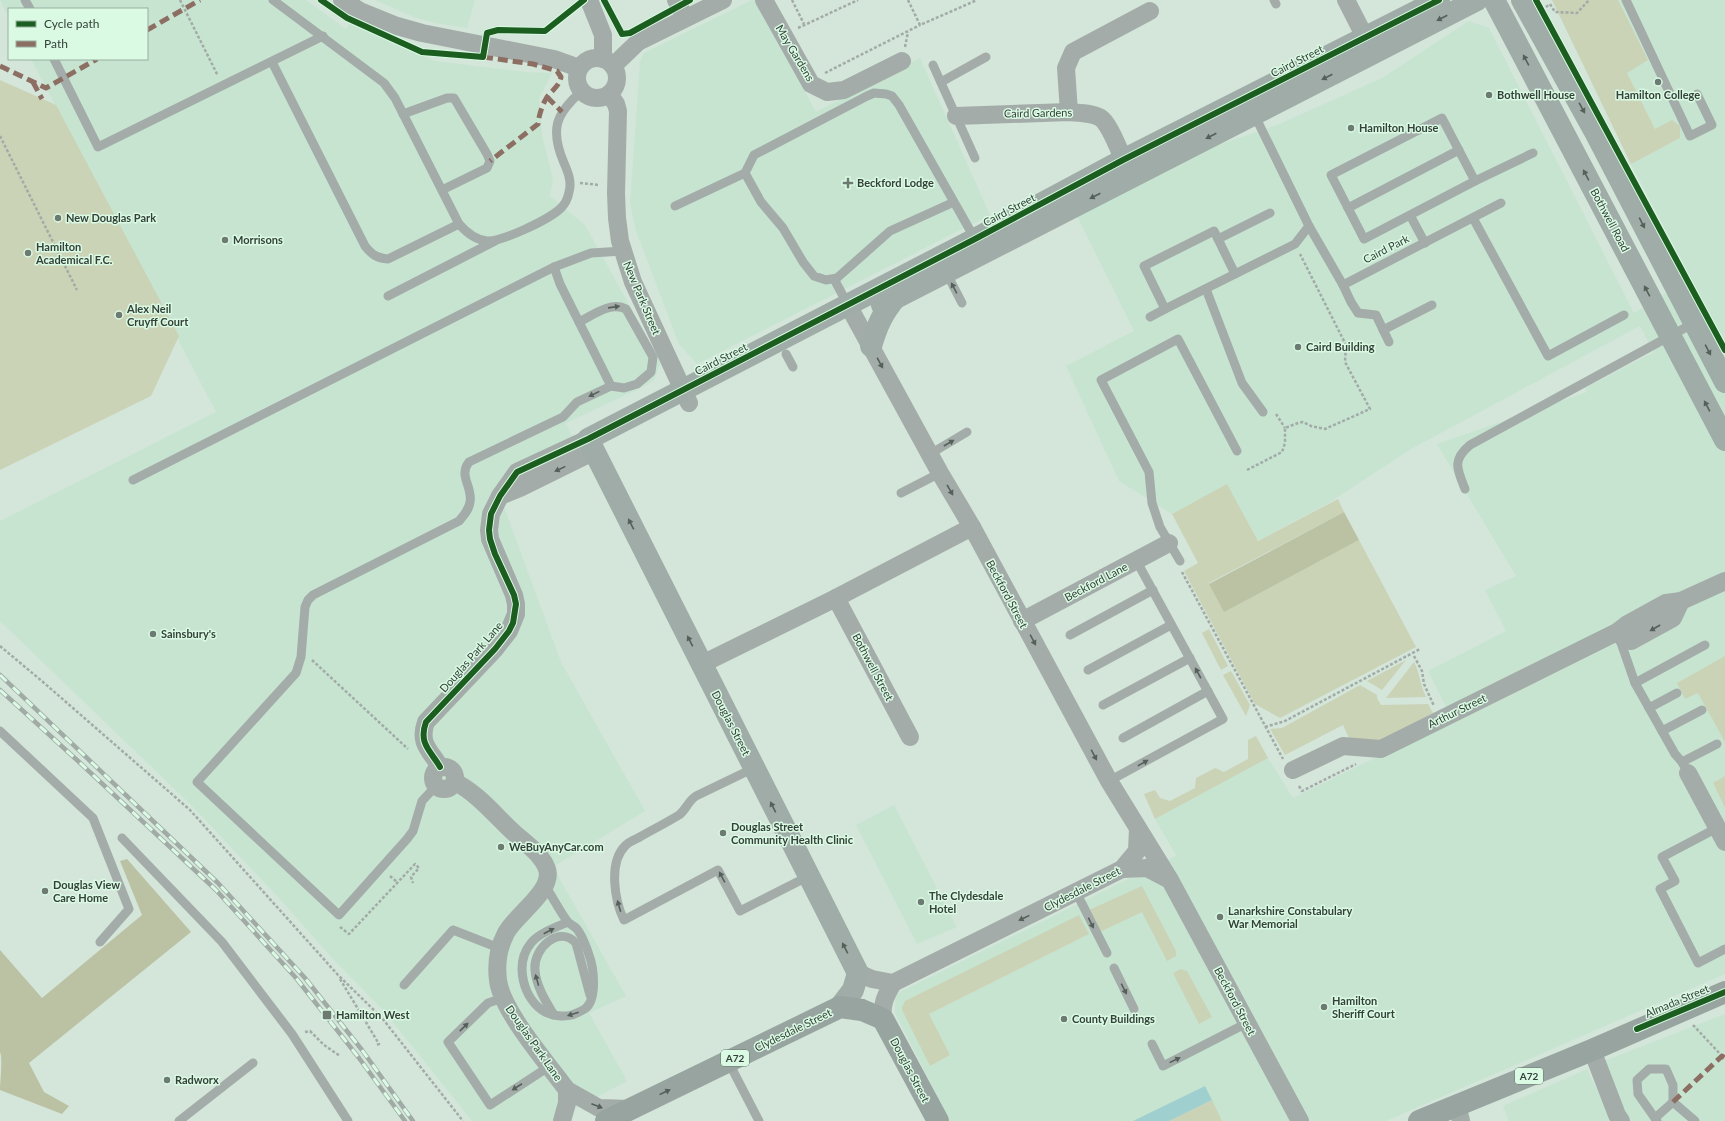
<svg xmlns="http://www.w3.org/2000/svg" width="1725" height="1121" font-family="Lato,sans-serif">
<rect width="100%" height="100%" fill="#d4e5da"/>
<g fill="#c7e4d1">
<polygon points="0,0 306,0 346,29 350,23 435,61 526,72 552,73 539,99 542,135 553,179 550,196 585,225 658,357 660,364 654,380 645,386 566,423 585,465 500,496 561,662 645,811 553,867 626,996 589,1013 627,1081 552,1121 472,1121 384,1011 334,960 278,897 190,804 0,621 0,521 216,412 31,59 147,59 147,9 9,9 9,17"/>
<polygon points="375,0 475,0 467,28 435,23 414,17"/>
<polygon points="752,0 756,0 816,112 920,58 990,215 697,364 679,344 636,231 630,203 640,61 644,53"/>
<polygon points="1552,0 1725,0 1725,776 1713,783 1725,808 1725,974 1386,1121 950,1121 895,1013 895,999 898,993 1136,875 1145,877 1176,855 1155,819 1268,758 1293,798 1451,721 1444,703 1428,671 1506,631 1485,590 1516,576 1437,444 1587,392 1585,388 1654,352 1640,326 1411,449 1330,502 1258,541 1227,485 1172,514 1119,481 1066,366 1134,331 1077,216 1212,147 1277,125 1382,78 1469,21 1489,28 1634,313 1691,278 1631,164"/>
<polygon points="894,805 957,927 917,944 856,825"/>
<polygon points="1725,1014 1725,1121 1628,1121 1604,1061"/>
<polygon points="1587,1069 1612,1121 1509,1121 1503,1106"/>
</g>
<g fill="#cbd3b7">
<polygon points="1552,0 1618,0 1648,60 1627,73 1655,129 1672,120 1680,126 1680,138 1631,164"/>
<polygon points="0,80 56,105 179,336 151,396 0,470"/>
<polygon points="1227,484 1258,541 1338,499 1344,512 1209,583 1224,611 1359,540 1416,647 1280,718 1255,704 1184,571 1198,563 1172,514"/>
<polygon points="1209,629 1228,666 1221,670 1202,633"/>
<polygon points="1725,656 1725,742 1698,693 1685,699 1677,683"/>
<polygon points="1406,660 1382,690 1367,681"/>
<path d="M1414,662C1420,673 1420,685 1426,697L1386,698Z"/>
<polygon points="1231,671 1250,705 1246,716 1223,675"/>
<polygon points="1360,685 1377,695 1377,698 1381,705 1428,704 1433,713 1379,743 1350,740 1343,725 1285,755 1270,729 1282,728"/>
<polygon points="1256,736 1268,758 1155,819 1144,794 1155,790 1160,798 1170,801 1195,788 1196,778 1215,768 1224,772 1248,759 1248,740"/>
<polygon points="1725,776 1725,808 1713,783"/>
<polygon points="1142,886 1176,951 1176,956 1167,961 1142,912 1100,932 1089,910"/>
<polygon points="1079,915 1089,934 929,1014 950,1055 930,1066 902,1010 902,1007 905,1001"/>
<polygon points="1181,969 1187,971 1212,1017 1199,1024 1173,973"/>
<polygon points="1212,1100 1222,1121 1169,1121"/>
</g>
<g fill="#bbc2a4">
<polygon points="1344,512 1359,540 1224,612 1209,584"/>
<path d="M127,859L191,932L29,1063L44,1092L69,1106L62,1114L0,1090C0,1081 3,1058 0,1052V950L42,998L142,915L120,861Z"/>
</g>
<polygon fill="#a0cfd0" points="1205,1086 1212,1100 1169,1121 1133,1121"/>
<g fill="none" stroke-linecap="round" stroke-linejoin="round">
<g stroke="#a2aba7" stroke-width="2.5" stroke-dasharray="3 2" stroke-linecap="butt">
<polyline points="180,0 218,76"/>
<polyline points="792,0 804,24"/>
<polyline points="908,0 920,25 977,0"/>
<polyline points="1546,7 1550,4 1555,12 1577,13 1589,0"/>
<polyline points="798,28 858,0"/>
<polyline points="905,47 908,32"/>
<polyline points="825,73 920,25"/>
<polyline points="0,136 77,290"/>
<polyline points="580,183 599,185"/>
<polyline points="1276,414 1285,428"/>
<polyline points="1247,470 1282,452 1285,443 1285,428 1298,423 1303,422 1311,426 1325,429 1370,409 1345,362 1346,345 1300,254"/>
<polyline points="1182,572 1283,759"/>
<polyline points="0,646 43,682 190,810 338,975 382,1018 463,1121"/>
<polyline points="1414,656 1422,671 1424,684 1434,706"/>
<polyline points="312,660 408,749"/>
<polyline points="1265,727 1285,721 1420,649"/>
<polyline points="1299,786 1302,791 1356,764"/>
<polyline points="390,876 397,882"/>
<polyline points="340,927 349,934 415,864 419,868 411,877 413,883"/>
<polyline points="340,979 379,1044 377,1045"/>
<polyline points="1693,1025 1722,1056"/>
<polyline points="305,1032 310,1031 324,1045 340,1056"/>
</g>
<g stroke="#a3aca9" stroke-width="9">
<polyline points="25,0 30,9"/>
<path d="M273,0L384,83L395,98L459,224C466,232 475,240 487,241C502,242 550,219 561,208C565,204 568,198 569,192C572,182 568,172 564,163C550,130 555,114 582,91"/>
<polyline points="1274,0 1276,4"/>
<polyline points="1626,0 1690,136 1712,125 1697,94"/>
<polyline points="54,59 98,147 323,36"/>
<path d="M272,62L365,246C372,255 377,258 388,259L459,224"/>
<polyline points="933,65 975,158"/>
<polyline points="941,82 986,57"/>
<polyline points="403,114 447,98 454,98 487,154 490,161 487,168 442,190"/>
<polyline points="1254,114 1309,226 1295,244 1165,309 1144,266 1214,231 1218,239 1270,213"/>
<polyline points="1475,181 1533,153"/>
<polyline points="954,202 890,231 837,278 826,280 814,276 803,262 783,228 761,202 745,173 754,155 867,96 874,93 886,94 892,96 899,105 975,239"/>
<polyline points="675,206 745,173"/>
<polyline points="1348,208 1459,150"/>
<polyline points="1410,215 1475,181 1442,118 1331,175 1364,239 1410,215 1425,243"/>
<polyline points="1473,218 1548,356 1624,315"/>
<polyline points="1309,226 1343,285 1501,203"/>
<polyline points="1218,239 1235,274"/>
<polyline points="554,267 560,284 611,386"/>
<polyline points="946,272 962,303"/>
<polyline points="834,279 848,305"/>
<polyline points="1343,285 1351,302 1358,313 1376,315 1389,342"/>
<polyline points="1206,289 1242,383 1263,412"/>
<polyline points="388,296 495,241"/>
<polyline points="1150,317 1165,309"/>
<polyline points="1383,330 1432,305"/>
<polyline points="786,354 793,367"/>
<polyline points="930,454 967,432"/>
<polyline points="133,480 554,267 591,253 623,251"/>
<path d="M1465,489C1457,469 1452,460 1470,445L1694,323"/>
<polyline points="901,493 940,473"/>
<polyline points="1180,561 1160,527 1152,503 1149,472 1101,380 1178,339 1237,451"/>
<polyline points="1070,635 1153,590"/>
<polyline points="1619,637 1635,683 1675,754 1682,762 1688,773"/>
<polyline points="1088,670 1171,625"/>
<polyline points="1635,683 1705,645"/>
<polyline points="1103,705 1190,658"/>
<polyline points="1649,708 1677,693"/>
<polyline points="0,731 93,818 129,909 100,942"/>
<polyline points="1662,731 1702,710"/>
<polyline points="1123,738 1208,691"/>
<polyline points="1682,762 1717,744"/>
<path d="M754,768L696,796C688,801 686,810 679,815C666,823 652,830 638,838C634,840 628,842 625,846C608,863 615,902 624,920L718,870L740,911L809,876"/>
<polyline points="1109,781 1223,719 1136,560"/>
<path d="M436,786L422,801L413,831L407,839L339,915L197,782L296,673L301,657L305,607L308,600L313,595L459,521C464,515 469,510 470,502C473,487 458,476 469,462L563,417L577,402L611,386L624,388L637,384L651,372L653,357L626,309C611,301 593,315 579,322"/>
<polyline points="1717,828 1662,857 1675,881 1660,889 1698,963 1725,949"/>
<polyline points="122,838 222,942 292,1034 348,1121"/>
<path d="M546,887C553,898 559,910 567,921C569,924 573,925 576,928C581,933 587,948 589,955C594,968 597,998 586,1008C582,1011 577,1013 572,1015C564,1017 553,1016 545,1012C523,999 514,964 531,943C539,933 556,927 568,922"/>
<polyline points="1076,892 1107,953"/>
<polyline points="1114,968 1134,1009"/>
<polyline points="404,985 453,930 499,948"/>
<polyline points="503,998 488,1003 448,1042 490,1105 550,1066"/>
<path d="M554,1015C546,1002 536,986 535,970C533,948 559,925 576,943L590,995"/>
<polyline points="1152,1044 1163,1066 1247,1023"/>
<polyline points="728,1061 759,1121"/>
<polyline points="1655,1118 1673,1102"/>
<polyline points="179,1121 253,1063"/>
<polyline points="1657,1121 1638,1094 1637,1080 1649,1069 1666,1069 1673,1085 1673,1102 1695,1121"/>
</g>
<g stroke="#a3aca9" stroke-width="18">
<polyline points="342,0 360,11 397,26 422,33 554,59 579,68"/>
<polyline points="589,0 603,35 603,59"/>
<polyline points="676,0 685,18"/>
<polyline points="764,0 811,84 827,92 844,90 902,61"/>
<polyline points="1346,0 1371,49"/>
<circle cx="597" cy="78" r="20"/>
<polyline points="613,66 638,42 723,0"/>
<polyline points="609,94 616,104 618,111 616,193 617,218 620,241 633,282 689,403"/>
<polyline points="1069,112 1066,68 1073,52 1150,11"/>
<path d="M956,116L1069,112C1079,113 1095,113 1102,119C1112,128 1123,160 1129,173"/>
<polyline points="848,305 940,473 972,527 1109,781 1170,880 1300,1121"/>
<polyline points="500,496 520,488 595,451"/>
<polyline points="836,598 910,737"/>
<polyline points="1022,621 1169,543"/>
<polyline points="1617,632 1624,639 1631,641 1673,618 1681,601"/>
<polyline points="702,664 836,598 972,527"/>
<circle cx="444" cy="778" r="11"/>
<path d="M440,767C431,751 418,744 426,722L495,649L509,631L516,614V604L514,595L490,539L489,530L491,514L500,496L517,472L588,439"/>
<polyline points="1293,770 1343,746 1381,749 1617,632 1626,625 1666,603 1681,601 1725,581"/>
<polyline points="1688,773 1725,842"/>
<path d="M455,782C477,793 495,815 512,831C524,842 542,854 547,869C554,891 515,915 506,933C498,948 496,964 498,980C501,1010 548,1064 567,1090V1103L562,1121"/>
<polyline points="1122,869 1147,868 1168,879"/>
<polyline points="858,973 872,979 893,983 1122,869 1137,851 1138,829"/>
<path d="M883,1019C881,1004 886,995 893,983"/>
<polyline points="1592,1050 1617,1115 1621,1121"/>
<polyline points="567,1090 599,1108 630,1109"/>
<polyline points="1457,1105 1461,1121"/>
</g>
<g stroke="#9faca7" stroke-width="22">
<polyline points="1494,0 1725,440"/>
<polyline points="1522,0 1595,132 1725,382"/>
<polyline points="882,305 1477,0"/>
<path d="M871,346C877,326 882,314 896,297"/>
<polyline points="840,1007 853,990 858,973 588,439 975,239 1123,160 1439,0"/>
</g>
<g stroke="#98a4a0" stroke-width="22">
<polyline points="606,1121 840,1007 862,1010 883,1019 938,1121"/>
<polyline points="1419,1121 1592,1050 1725,992"/>
</g>
<g stroke="#a1aba6" stroke-width="4.5">
<g id="rail">
<polyline points="0,675 218,883 305,978 362,1050 413,1121"/>
<polyline points="0,690 78,761 216,890 296,978 359,1058 405,1121"/>
</g>
</g>
<use href="#rail" stroke="#dafae4" stroke-width="3" stroke-dasharray="9" stroke-linecap="butt"/>
<g stroke="#8d6e63" stroke-width="5" stroke-dasharray="10 5" stroke-linecap="butt">
<polyline points="147,30 200,0"/>
<path d="M483,57L533,64L557,71L561,77C559,87 552,90 547,97C542,105 539,115 538,124L490,161"/>
<polyline points="0,66 46,88 97,59"/>
<polyline points="33,82 42,99"/>
<polyline points="547,97 562,112"/>
<polyline points="1673,1102 1722,1056 1725,1058"/>
</g>
<g stroke="#dafae4" stroke-width="8">
<g id="cycleway">
<polyline points="321,0 347,18 422,52 483,57 487,33 498,30 545,31 584,0"/>
<polyline points="604,0 622,34 630,33 690,0"/>
<polyline points="1536,0 1725,350"/>
<path d="M440,767C431,751 418,744 426,722L495,649L509,631L513,623L516,604L514,595L495,554L490,539L489,530L491,514L500,496L517,472L588,439L975,239L1123,160L1439,0"/>
<polyline points="1637,1029 1725,992"/>
</g>
</g>
<use href="#cycleway" stroke="#1b5e20" stroke-width="6"/>
</g>
<defs><path id="oneway-solid" d="M-6-.8H1V-3.2L6.5 0L1 3.2V.8H-6Z"/></defs>
<g fill="#546059">
<use href="#oneway-solid" transform="translate(1442 18) rotate(153)"/>
<use href="#oneway-solid" transform="translate(1526 60) rotate(-118)"/>
<use href="#oneway-solid" transform="translate(1327 77) rotate(153)"/>
<use href="#oneway-solid" transform="translate(1582 108) rotate(61)"/>
<use href="#oneway-solid" transform="translate(1211 136) rotate(153)"/>
<use href="#oneway-solid" transform="translate(1586 175) rotate(-118)"/>
<use href="#oneway-solid" transform="translate(1095 196) rotate(153)"/>
<use href="#oneway-solid" transform="translate(1642 223) rotate(63)"/>
<use href="#oneway-solid" transform="translate(1647 291) rotate(-118)"/>
<use href="#oneway-solid" transform="translate(1708 350) rotate(62)"/>
<use href="#oneway-solid" transform="translate(1707 406) rotate(-118)"/>
<use href="#oneway-solid" transform="translate(631 524) rotate(-117)"/>
<use href="#oneway-solid" transform="translate(690 641) rotate(-117)"/>
<use href="#oneway-solid" transform="translate(773 807) rotate(-117)"/>
<use href="#oneway-solid" transform="translate(845 948) rotate(-117)"/>
</g>
<g fill="#55605a">
<use href="#oneway-solid" transform="translate(954 288) rotate(-118)"/>
<use href="#oneway-solid" transform="translate(614 307) rotate(-8)"/>
<use href="#oneway-solid" transform="translate(880 363) rotate(61)"/>
<use href="#oneway-solid" transform="translate(594 394) rotate(154)"/>
<use href="#oneway-solid" transform="translate(949 443) rotate(-30)"/>
<use href="#oneway-solid" transform="translate(560 469) rotate(154)"/>
<use href="#oneway-solid" transform="translate(950 490) rotate(60)"/>
<use href="#oneway-solid" transform="translate(1655 628) rotate(150)"/>
<use href="#oneway-solid" transform="translate(1033 640) rotate(62)"/>
<use href="#oneway-solid" transform="translate(1198 673) rotate(-119)"/>
<use href="#oneway-solid" transform="translate(1094 755) rotate(62)"/>
<use href="#oneway-solid" transform="translate(1143 763) rotate(-29)"/>
<use href="#oneway-solid" transform="translate(722 877) rotate(-118)"/>
<use href="#oneway-solid" transform="translate(619 906) rotate(-106)"/>
<use href="#oneway-solid" transform="translate(1024 918) rotate(154)"/>
<use href="#oneway-solid" transform="translate(1091 923) rotate(64)"/>
<use href="#oneway-solid" transform="translate(549 931) rotate(-27)"/>
<use href="#oneway-solid" transform="translate(537 980) rotate(-106)"/>
<use href="#oneway-solid" transform="translate(1124 989) rotate(63)"/>
<use href="#oneway-solid" transform="translate(573 1014) rotate(162)"/>
<use href="#oneway-solid" transform="translate(464 1027) rotate(-44)"/>
<use href="#oneway-solid" transform="translate(1175 1060) rotate(-26)"/>
<use href="#oneway-solid" transform="translate(517 1087) rotate(147)"/>
<use href="#oneway-solid" transform="translate(597 1106) rotate(21)"/>
</g>
<use fill="#525e57" href="#oneway-solid" transform="translate(665 1092) rotate(-26)"/>
<g fill="#6c7a71" stroke="#dafae4" stroke-width="1.5">
<circle cx="1658" cy="82" r="4"/>
<circle cx="1489" cy="95" r="4"/>
<circle cx="1351" cy="128" r="4"/>
<path d="M846 177h4v4h4v4h-4v4h-4v-4h-4v-4h4z"/>
<circle cx="58" cy="218" r="4"/>
<circle cx="225" cy="240" r="4"/>
<circle cx="28" cy="253" r="4"/>
<circle cx="119" cy="315" r="4"/>
<circle cx="1298" cy="347" r="4"/>
<circle cx="153" cy="634" r="4"/>
<circle cx="723" cy="833" r="4"/>
<circle cx="501" cy="847" r="4"/>
<circle cx="45" cy="891" r="4"/>
<circle cx="921" cy="902" r="4"/>
<circle cx="1220" cy="917" r="4"/>
<circle cx="1324" cy="1007" r="4"/>
<rect x="322" y="1010" width="10" height="10" rx="2"/>
<circle cx="1064" cy="1019" r="4"/>
<circle cx="167" cy="1080" r="4"/>
</g>
<g text-anchor="middle" stroke-width="3" stroke-linejoin="round" paint-order="stroke">
<g fill="#dafae4" stroke="#66786c" stroke-width="1">
<rect x="721" y="1050" width="28" height="16" rx="3"/>
<rect x="1515" y="1068" width="28" height="16" rx="3"/>
</g>
<g font-size="10" font-weight="bold" fill="#344038">
<text x="735" y="1062">A72</text>
<text x="1529" y="1080">A72</text>
</g>
<g font-size="11" fill="#344038" stroke="#dafae4">
<text transform="translate(795 53) rotate(59)" y="4">May Gardens</text>
<text transform="translate(1297 61) rotate(-27)" y="4">Caird Street</text>
<text transform="translate(1038 113) rotate(-1)" y="4">Caird Gardens</text>
<text transform="translate(1009 210) rotate(-28)" y="4">Caird Street</text>
<text transform="translate(1610 220) rotate(62)" y="4">Bothwell Road</text>
<text transform="translate(1386 249) rotate(-27)" y="4">Caird Park</text>
<text transform="translate(642 298) rotate(67)" y="4">New Park Street</text>
<text transform="translate(721 359) rotate(-27)" y="4">Caird Street</text>
<text transform="translate(1096 582) rotate(-28)" y="4">Beckford Lane</text>
<text transform="translate(1007 594) rotate(62)" y="4">Beckford Street</text>
<text transform="translate(471 657) rotate(-49)" y="4">Douglas Park Lane</text>
<text transform="translate(873 667) rotate(62)" y="4">Bothwell Street</text>
<text transform="translate(1457 711) rotate(-26)" y="4">Arthur Street</text>
<text transform="translate(731 723) rotate(63)" y="4">Douglas Street</text>
<text transform="translate(1082 889) rotate(-27)" y="4">Clydesdale Street</text>
<text transform="translate(1235 1001) rotate(62)" y="4">Beckford Street</text>
<text transform="translate(1677 1001) rotate(-23)" y="4">Almada Street</text>
<text transform="translate(793 1030) rotate(-26)" y="4">Clydesdale Street</text>
<text transform="translate(534 1043) rotate(55)" y="4">Douglas Park Lane</text>
<text transform="translate(910 1070) rotate(62)" y="4">Douglas Street</text>
</g>
<g font-size="11" font-weight="bold" fill="#344038" stroke="#dafae4" text-anchor="start">
<text x="1497" y="99">Bothwell House</text>
<text x="1658" y="99" text-anchor="middle">Hamilton College</text>
<text x="1359" y="132">Hamilton House</text>
<text x="857" y="187">Beckford Lodge</text>
<text x="66" y="222">New Douglas Park</text>
<text x="233" y="244">Morrisons</text>
<text x="36" y="251">Hamilton<tspan x="36" dy="13">Academical F.C.</tspan></text>
<text x="127" y="313">Alex Neil<tspan x="127" dy="13">Cruyff Court</tspan></text>
<text x="1306" y="351">Caird Building</text>
<text x="161" y="638">Sainsbury's</text>
<text x="731" y="831">Douglas Street<tspan x="731" dy="13">Community Health Clinic</tspan></text>
<text x="509" y="851">WeBuyAnyCar.com</text>
<text x="53" y="889">Douglas View<tspan x="53" dy="13">Care Home</tspan></text>
<text x="929" y="900">The Clydesdale<tspan x="929" dy="13">Hotel</tspan></text>
<text x="1228" y="915">Lanarkshire Constabulary<tspan x="1228" dy="13">War Memorial</tspan></text>
<text x="1332" y="1005">Hamilton<tspan x="1332" dy="13">Sheriff Court</tspan></text>
<text x="336" y="1019">Hamilton West</text>
<text x="1072" y="1023">County Buildings</text>
<text x="175" y="1084">Radworx</text>
</g>
</g>
<rect x="8" y="8" width="140" height="52" fill="#dafae4" stroke="#98b09f"/>
<rect x="16" y="21" width="20" height="6" fill="#1b5e20" stroke="#98b09f"/>
<text x="44" y="28" font-size="12" fill="#344038">Cycle path</text>
<rect x="16" y="41" width="20" height="6" fill="#8d6e63" stroke="#98b09f"/>
<text x="44" y="48" font-size="12" fill="#344038">Path</text>
</svg>
